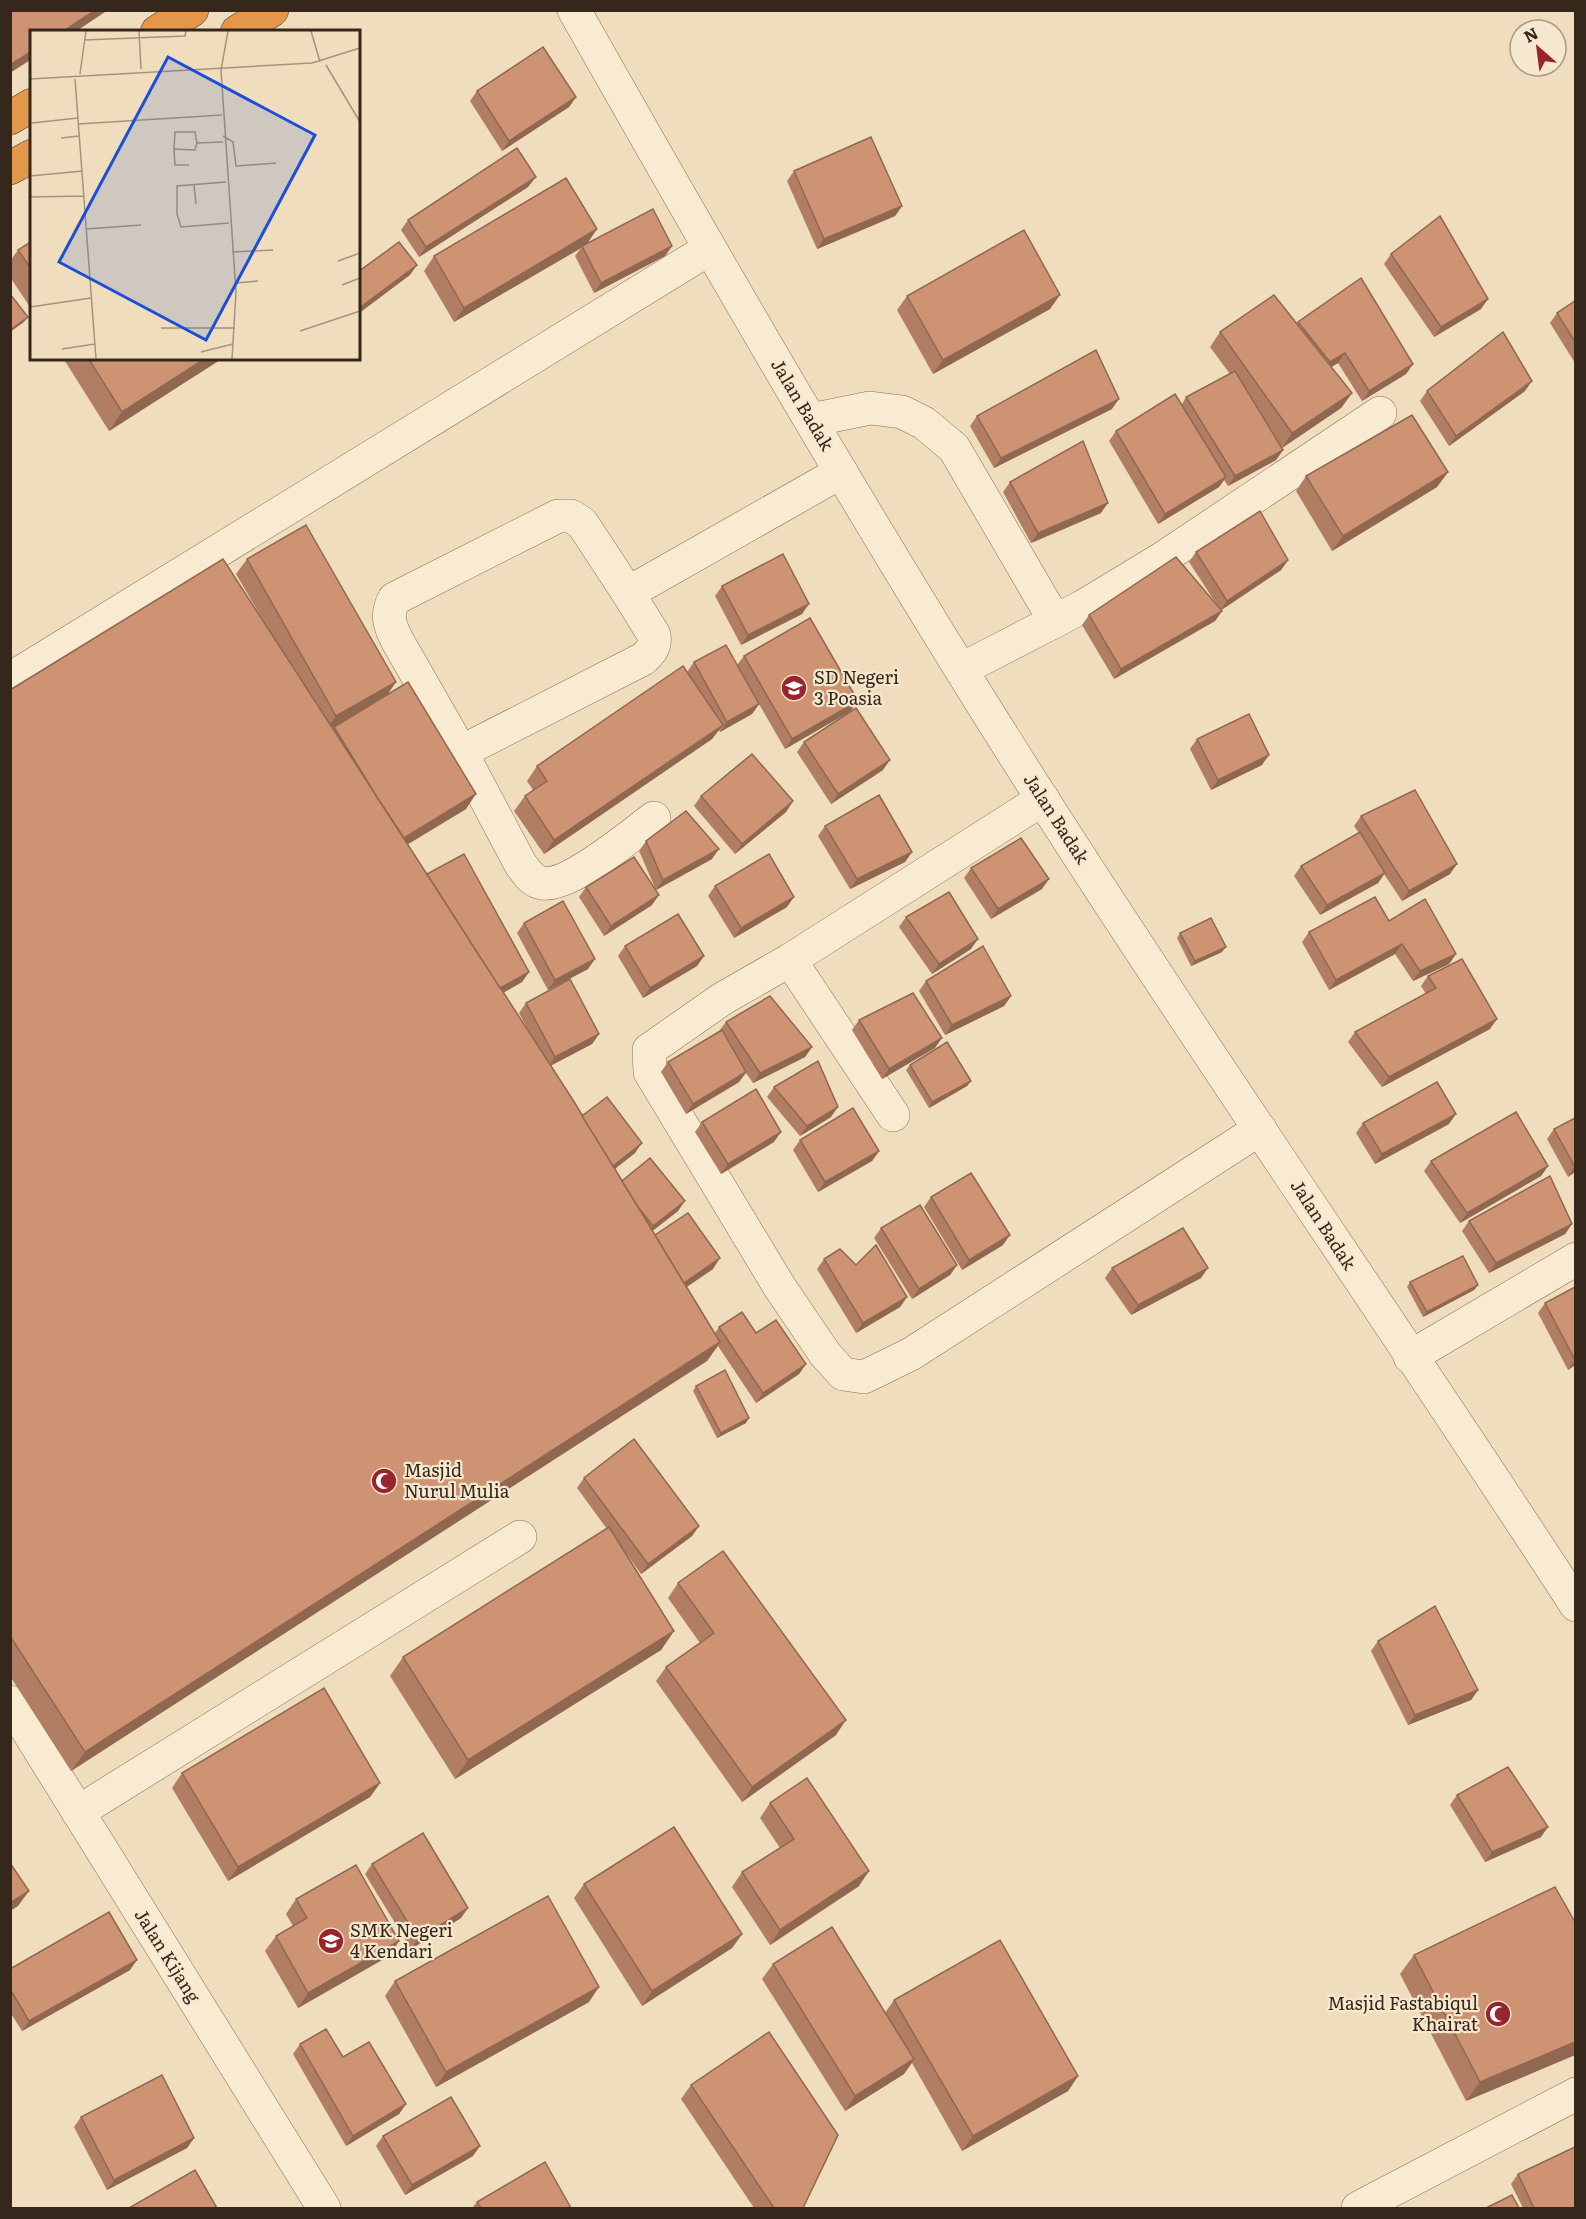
<svg xmlns="http://www.w3.org/2000/svg" width="1586" height="2219" font-family="Literata,serif">
<rect width="100%" height="100%" fill="#efddbe"/>
<g fill="none" stroke-linecap="round" stroke-linejoin="round">
<g stroke="#876e56" stroke-width="34">
<g id="minor">
<path d="M574,10C725,277 878,542 1043,800C1216,1071 1401,1335 1576,1605"/>
<polyline points="811,420 870,408 902,412 924,423 954,448 1055,621 1082,607 1163,558 1380,413"/>
<polyline points="962,669 1055,621"/>
<polyline points="10,679 709,249"/>
<path d="M461,752L397,640C389,624 386,615 394,599L558,516H571L582,523L628,593"/>
<polyline points="1043,799 790,960 722,999 649,1050 650,1072 779,1286 825,1354 843,1374 864,1377 911,1354 1260,1129"/>
<path d="M654,818C631,835 569,888 542,883C531,881 527,872 521,865L461,752L643,659C651,652 656,646 654,635L628,593L841,472"/>
<polyline points="790,960 893,1115"/>
<polyline points="1410,1357 1576,1259"/>
<polyline points="10,1702 324,2208"/>
<polyline points="78,1812 520,1537"/>
<polyline points="1358,2208 1576,2094"/>
</g>
</g>
<g stroke="#553c2b" stroke-width="34">
<g id="highway">
<polyline points="157,32 192,10"/>
<polyline points="237,32 272,10"/>
<polyline points="10,118 32,105"/>
<polyline points="10,168 32,156"/>
</g>
</g>
<use href="#minor" stroke="#f9ebd1" stroke-width="33"/>
<use href="#highway" stroke="#e2974b" stroke-width="33"/>
</g>
<g fill="#b17e63">
<polygon points="477,91 576,97 569,107 502,151 470,101"/>
<polygon points="794,171 902,206 895,216 817,249 787,181"/>
<polygon points="528,187 419,257 401,230 408,220"/>
<polygon points="597,229 587,243 672,246 665,256 594,293 575,256 581,248 454,322 424,271 434,256"/>
<polygon points="32,241 32,310 10,277 10,261 18,250"/>
<polygon points="1391,254 1481,309 1434,337 1384,264"/>
<polygon points="907,296 1050,309 933,374 897,310"/>
<polygon points="1575,301 1575,363 1550,323 1557,313"/>
<polygon points="1298,322 1413,364 1406,374 1362,401 1338,363 1331,367 1352,393 1341,408 1282,448 1283,450 1276,460 1228,486 1224,480 1219,487 1158,524 1109,441 1116,431 1182,404 1186,397 1230,374 1210,347 1220,332 1297,324"/>
<polygon points="63,358 223,358 109,431"/>
<polygon points="1427,391 1525,391 1449,446 1420,401"/>
<polygon points="1112,409 994,468 970,426 977,416"/>
<polygon points="1448,472 1437,487 1332,551 1296,491 1306,476"/>
<polygon points="1010,482 1101,513 1031,543 1003,492"/>
<polygon points="1196,552 1288,560 1281,570 1221,610 1222,611 1215,621 1114,679 1082,625 1089,615 1217,605 1189,562"/>
<polygon points="247,559 387,695 466,809 407,844 427,874 529,972 522,982 503,993 533,1039 519,1013 526,1003 599,1034 592,1044 550,1066 582,1116 635,1153 615,1169 622,1181 678,1211 652,1231 655,1235 713,1269 687,1287 715,1333 719,1327 756,1333 806,1364 799,1374 756,1403 718,1346 707,1361 71,1771 10,1676 10,690 264,622 236,574"/>
<polygon points="722,586 802,614 741,645 715,596"/>
<polygon points="744,656 851,711 785,749 759,704 752,714 720,732 719,730 712,739 544,854 514,811 525,796 533,790 527,781 537,766 687,672 694,662 737,665"/>
<polygon points="1197,739 1262,765 1211,790 1190,749"/>
<polygon points="804,742 883,770 831,804 797,752"/>
<polygon points="701,796 793,801 786,812 735,854 694,806"/>
<polygon points="1361,816 1450,874 1402,901 1384,874 1378,883 1320,915 1294,876 1301,866 1359,833 1354,826"/>
<polygon points="825,826 912,852 905,862 850,889 818,836"/>
<polygon points="646,841 712,859 656,890 639,851"/>
<polygon points="971,868 1042,889 991,919 964,878"/>
<polygon points="715,886 787,907 734,938 708,896"/>
<polygon points="586,887 652,905 604,936 579,897"/>
<polygon points="906,917 971,949 932,974 899,927"/>
<polygon points="1389,921 1456,954 1449,964 1413,981 1395,954 1329,990 1302,942 1309,932"/>
<polygon points="524,923 588,969 548,990 517,933"/>
<polygon points="1180,933 1222,952 1191,966 1177,938"/>
<polygon points="625,946 704,956 697,966 643,998 618,956"/>
<polygon points="1428,976 1490,1029 1382,1087 1348,1042 1355,1032 1426,994 1421,986"/>
<polygon points="926,981 1011,996 1004,1006 945,1035 919,991"/>
<polygon points="859,1020 935,1048 882,1079 852,1030"/>
<polygon points="726,1022 812,1047 805,1057 753,1083 746,1073 739,1082 686,1114 661,1072 668,1062 719,1031"/>
<polygon points="910,1065 971,1081 967,1086 929,1108 906,1070"/>
<polygon points="774,1087 831,1117 800,1136 767,1097"/>
<polygon points="1575,1118 1575,1172 1568,1177 1547,1139 1554,1129"/>
<polygon points="702,1122 774,1142 721,1174 695,1132"/>
<polygon points="1363,1123 1449,1124 1375,1164 1356,1133"/>
<polygon points="800,1140 879,1151 872,1161 818,1192 793,1150"/>
<polygon points="1431,1161 1548,1166 1541,1176 1460,1223 1424,1171"/>
<polygon points="931,1197 1003,1245 962,1270 924,1207"/>
<polygon points="1469,1221 1572,1224 1565,1234 1489,1273 1462,1231"/>
<polygon points="881,1228 957,1265 950,1275 912,1299 874,1238"/>
<polygon points="824,1259 856,1265 907,1297 900,1307 856,1333 817,1269"/>
<polygon points="1112,1268 1201,1278 1131,1315 1105,1278"/>
<polygon points="1410,1282 1478,1285 1474,1290 1423,1317 1407,1287"/>
<polygon points="1575,1287 1575,1365 1568,1370 1538,1313 1545,1303"/>
<polygon points="696,1386 746,1423 717,1438 693,1391"/>
<polygon points="584,1478 699,1526 692,1536 641,1574 623,1549 674,1631 661,1650 455,1779 390,1676 403,1657 607,1529 577,1488"/>
<polygon points="678,1583 836,1735 742,1802 656,1681 666,1667 700,1643 668,1598"/>
<polygon points="1378,1641 1478,1690 1471,1700 1408,1725 1371,1651"/>
<polygon points="182,1773 380,1783 370,1797 228,1881 172,1788"/>
<polygon points="1457,1795 1541,1837 1485,1862 1450,1805"/>
<polygon points="770,1803 859,1886 770,1945 732,1887 742,1872 780,1848 760,1818"/>
<polygon points="372,1864 461,1918 411,1949 365,1874"/>
<polygon points="584,1884 742,1934 732,1948 642,2006 574,1898"/>
<polygon points="296,1899 399,1941 389,1956 298,2008 265,1951 276,1936 293,1926 286,1914"/>
<polygon points="1414,1955 1575,2055 1466,2101 1400,1974"/>
<polygon points="773,1964 885,2013 894,2000 1078,2076 1068,2091 962,2151 912,2063 904,2074 845,2111 762,1979"/>
<polygon points="10,1969 130,1970 22,2031 10,2012"/>
<polygon points="395,1981 589,2002 436,2087 385,1996"/>
<polygon points="300,2044 343,2057 406,2104 399,2114 346,2146 293,2054"/>
<polygon points="691,2085 803,2208 754,2208 681,2099"/>
<polygon points="81,2117 194,2138 187,2148 107,2190 74,2127"/>
<polygon points="383,2136 473,2156 405,2195 376,2146"/>
<polygon points="1518,2174 1575,2208 1523,2208 1511,2184"/>
<polygon points="477,2202 571,2208 472,2208"/>
</g>
<g fill="#906750">
<polygon points="95,10 108,10 75,32 62,32"/>
<polygon points="32,51 32,59 10,73 10,65"/>
<polygon points="576,97 569,107 502,151 509,141"/>
<polygon points="536,177 528,187 419,257 426,247"/>
<polygon points="902,206 895,216 817,249 824,239"/>
<polygon points="597,229 587,244 582,246 581,248 454,322 464,308"/>
<polygon points="672,246 665,256 594,293 601,283"/>
<polygon points="417,265 410,275 358,314 358,309"/>
<polygon points="1060,295 1050,309 933,374 943,360"/>
<polygon points="1488,299 1481,309 1434,337 1441,327"/>
<polygon points="28,317 24,322 10,332 10,330"/>
<polygon points="1345,353 1338,363 1323,372 1330,362"/>
<polygon points="206,358 223,358 109,431 122,412"/>
<polygon points="1413,364 1406,374 1362,401 1369,391"/>
<polygon points="1532,381 1525,391 1449,446 1456,436"/>
<polygon points="1352,393 1341,408 1282,448 1292,433"/>
<polygon points="1119,399 1112,409 994,468 1001,458"/>
<polygon points="1283,450 1276,460 1228,486 1235,476"/>
<polygon points="1448,472 1437,487 1332,551 1343,536"/>
<polygon points="1226,477 1219,487 1158,524 1165,514"/>
<polygon points="1108,503 1101,513 1031,543 1038,533"/>
<polygon points="1288,560 1281,570 1220,611 1227,601"/>
<polygon points="809,604 802,614 741,645 748,635"/>
<polygon points="1222,611 1215,621 1114,679 1121,669"/>
<polygon points="396,682 386,697 326,731 336,716"/>
<polygon points="858,701 851,711 785,749 792,739"/>
<polygon points="759,704 752,714 720,732 727,722"/>
<polygon points="723,725 712,739 544,854 554,840"/>
<polygon points="1269,755 1262,765 1211,790 1218,780"/>
<polygon points="890,760 883,770 831,804 838,794"/>
<polygon points="476,794 466,809 392,854 402,839"/>
<polygon points="793,801 786,812 735,854 742,844"/>
<polygon points="719,849 712,859 656,890 663,880"/>
<polygon points="912,852 905,862 850,889 857,879"/>
<polygon points="1457,864 1450,874 1402,901 1409,891"/>
<polygon points="1385,873 1378,883 1320,915 1327,905"/>
<polygon points="1049,879 1042,889 991,919 998,909"/>
<polygon points="659,895 652,905 604,936 611,926"/>
<polygon points="794,897 787,907 734,938 741,928"/>
<polygon points="978,939 971,949 932,974 939,964"/>
<polygon points="1402,944 1395,954 1329,990 1336,980"/>
<polygon points="1226,947 1222,952 1191,966 1195,961"/>
<polygon points="1456,954 1449,964 1413,981 1420,971"/>
<polygon points="704,956 697,966 643,998 650,988"/>
<polygon points="595,959 588,969 548,990 555,980"/>
<polygon points="529,972 522,982 485,1003 492,993"/>
<polygon points="1011,996 1004,1006 945,1035 952,1025"/>
<polygon points="1497,1019 1490,1029 1382,1087 1389,1077"/>
<polygon points="599,1034 592,1044 548,1067 555,1057"/>
<polygon points="942,1038 935,1048 882,1079 889,1069"/>
<polygon points="812,1047 805,1057 753,1083 760,1073"/>
<polygon points="746,1072 739,1082 686,1114 693,1104"/>
<polygon points="971,1081 967,1086 929,1108 932,1102"/>
<polygon points="838,1107 831,1117 800,1136 807,1126"/>
<polygon points="1456,1114 1449,1124 1375,1164 1382,1154"/>
<polygon points="781,1132 774,1142 721,1174 728,1164"/>
<polygon points="642,1143 635,1153 600,1180 607,1170"/>
<polygon points="879,1151 872,1161 818,1192 825,1182"/>
<polygon points="1548,1166 1541,1176 1460,1223 1467,1213"/>
<polygon points="1575,1166 1575,1172 1568,1177"/>
<polygon points="685,1201 678,1211 646,1236 653,1226"/>
<polygon points="1572,1224 1565,1234 1489,1273 1496,1263"/>
<polygon points="1010,1235 1003,1245 962,1270 969,1260"/>
<polygon points="720,1258 713,1269 677,1293 684,1283"/>
<polygon points="957,1265 950,1275 912,1299 919,1289"/>
<polygon points="1208,1268 1201,1278 1131,1315 1138,1305"/>
<polygon points="1478,1285 1474,1290 1423,1317 1427,1312"/>
<polygon points="907,1297 900,1307 856,1333 863,1323"/>
<polygon points="720,1342 707,1361 71,1771 85,1752"/>
<polygon points="1575,1360 1575,1365 1568,1370"/>
<polygon points="806,1364 799,1374 756,1403 763,1393"/>
<polygon points="749,1418 746,1423 717,1438 721,1433"/>
<polygon points="699,1526 692,1536 641,1574 648,1564"/>
<polygon points="674,1631 661,1650 455,1779 468,1760"/>
<polygon points="1478,1690 1471,1700 1408,1725 1415,1715"/>
<polygon points="846,1720 836,1735 742,1802 752,1787"/>
<polygon points="380,1783 370,1797 228,1881 238,1867"/>
<polygon points="1548,1827 1541,1837 1485,1862 1492,1852"/>
<polygon points="869,1871 859,1886 770,1945 780,1930"/>
<polygon points="29,1891 18,1906 10,1911 10,1903"/>
<polygon points="468,1908 461,1918 411,1949 418,1939"/>
<polygon points="742,1934 732,1948 642,2006 652,1991"/>
<polygon points="399,1941 389,1956 298,2008 308,1993"/>
<polygon points="137,1960 130,1970 22,2031 29,2021"/>
<polygon points="599,1987 589,2002 436,2087 446,2072"/>
<polygon points="1575,2042 1575,2055 1466,2101 1480,2082"/>
<polygon points="914,2059 904,2074 845,2111 855,2096"/>
<polygon points="1078,2076 1068,2091 962,2151 973,2136"/>
<polygon points="406,2104 399,2114 346,2146 353,2136"/>
<polygon points="194,2138 187,2148 107,2190 114,2180"/>
<polygon points="480,2146 473,2156 405,2195 412,2185"/>
</g>
<g fill="#ce9373" stroke="#906750" stroke-width="1.5">
<polygon points="10,10 95,10 62,32 32,32 32,51 10,65"/>
<polygon points="543,47 576,97 509,141 477,91"/>
<polygon points="871,137 902,206 824,239 794,171"/>
<polygon points="517,148 536,177 426,247 408,220"/>
<polygon points="566,178 597,229 464,308 434,256"/>
<polygon points="653,209 672,246 601,283 582,246"/>
<polygon points="1440,216 1488,299 1441,327 1391,254"/>
<polygon points="1024,230 1060,295 943,360 907,296"/>
<polygon points="32,241 32,270 18,250"/>
<polygon points="399,242 417,265 358,309 358,272"/>
<polygon points="1361,278 1413,364 1369,391 1345,353 1330,362 1298,322"/>
<polygon points="10,294 28,317 10,330"/>
<polygon points="1274,295 1352,393 1292,433 1220,332"/>
<polygon points="1575,301 1575,342 1557,313"/>
<polygon points="1503,332 1532,381 1456,436 1427,391"/>
<polygon points="1096,350 1119,399 1001,458 977,416"/>
<polygon points="88,358 206,358 122,412"/>
<polygon points="1235,371 1283,450 1235,476 1186,397"/>
<polygon points="1175,394 1226,477 1165,514 1116,431"/>
<polygon points="1412,415 1448,472 1343,536 1306,476"/>
<polygon points="1083,441 1108,503 1038,533 1010,482"/>
<polygon points="1260,511 1288,560 1227,601 1196,552"/>
<polygon points="306,525 396,682 336,716 247,559"/>
<polygon points="783,554 809,604 748,635 722,586"/>
<polygon points="1176,557 1222,611 1121,669 1089,615"/>
<polygon points="223,559 573,1100 720,1342 85,1752 10,1636 10,690"/>
<polygon points="810,618 858,701 792,739 744,656"/>
<polygon points="726,645 759,704 727,722 694,662"/>
<polygon points="683,666 723,725 554,840 525,796 547,781 537,766"/>
<polygon points="408,682 476,794 404,838 377,797 334,727"/>
<polygon points="856,708 890,760 838,794 804,742"/>
<polygon points="1249,714 1269,755 1218,780 1197,739"/>
<polygon points="752,754 793,801 742,844 701,796"/>
<polygon points="1415,790 1457,864 1409,891 1361,816"/>
<polygon points="879,795 912,852 857,879 825,826"/>
<polygon points="686,811 719,849 663,880 646,841"/>
<polygon points="1360,832 1385,873 1327,905 1301,866"/>
<polygon points="1021,838 1049,879 998,909 971,868"/>
<polygon points="464,854 529,972 500,988 427,874"/>
<polygon points="769,854 794,897 741,928 715,886"/>
<polygon points="634,857 659,895 611,926 586,887"/>
<polygon points="949,892 978,939 939,964 906,917"/>
<polygon points="1375,897 1389,921 1425,899 1456,954 1420,971 1402,944 1336,980 1309,932"/>
<polygon points="563,901 595,959 555,980 524,923"/>
<polygon points="678,914 704,956 650,988 625,946"/>
<polygon points="1211,918 1226,947 1195,961 1180,933"/>
<polygon points="983,946 1011,996 952,1025 926,981"/>
<polygon points="1462,959 1497,1019 1389,1077 1355,1032 1436,988 1428,976"/>
<polygon points="570,979 599,1034 555,1057 526,1003"/>
<polygon points="913,993 942,1038 889,1069 859,1020"/>
<polygon points="770,996 812,1047 760,1073 726,1022"/>
<polygon points="722,1030 746,1072 693,1104 668,1062"/>
<polygon points="947,1042 971,1081 932,1102 910,1065"/>
<polygon points="818,1061 838,1107 807,1126 774,1087"/>
<polygon points="1437,1082 1456,1114 1382,1154 1363,1123"/>
<polygon points="756,1089 781,1132 728,1164 702,1122"/>
<polygon points="607,1097 642,1143 613,1166 582,1116"/>
<polygon points="853,1108 879,1151 825,1182 800,1140"/>
<polygon points="1516,1112 1548,1166 1467,1213 1431,1161"/>
<polygon points="1575,1118 1575,1167 1554,1129"/>
<polygon points="650,1158 685,1201 653,1226 638,1207 622,1181"/>
<polygon points="971,1173 1010,1235 969,1260 931,1197"/>
<polygon points="1550,1176 1572,1224 1496,1263 1469,1221"/>
<polygon points="920,1205 957,1265 919,1289 881,1228"/>
<polygon points="688,1213 720,1258 684,1283 655,1235"/>
<polygon points="1183,1228 1208,1268 1138,1305 1112,1268"/>
<polygon points="876,1245 907,1297 863,1323 824,1259 840,1249 856,1265"/>
<polygon points="1463,1256 1478,1285 1427,1312 1410,1282"/>
<polygon points="1575,1287 1575,1360 1545,1303"/>
<polygon points="742,1312 756,1333 776,1320 806,1364 763,1393 719,1327"/>
<polygon points="725,1370 749,1418 721,1433 696,1386"/>
<polygon points="634,1439 699,1526 648,1564 584,1478"/>
<polygon points="609,1527 674,1631 468,1760 403,1657"/>
<polygon points="723,1551 846,1720 752,1787 666,1667 714,1633 678,1583"/>
<polygon points="1435,1606 1478,1690 1415,1715 1378,1641"/>
<polygon points="324,1688 380,1783 238,1867 182,1773"/>
<polygon points="1508,1767 1548,1827 1492,1852 1457,1795"/>
<polygon points="807,1778 869,1871 780,1930 742,1872 794,1839 770,1803"/>
<polygon points="674,1827 742,1934 652,1991 584,1884"/>
<polygon points="423,1833 468,1908 418,1939 372,1864"/>
<polygon points="10,1863 29,1891 10,1903"/>
<polygon points="356,1865 399,1941 308,1993 276,1936 307,1918 296,1899"/>
<polygon points="1555,1887 1575,1922 1575,2042 1480,2082 1414,1955"/>
<polygon points="548,1896 599,1987 446,2072 395,1981"/>
<polygon points="109,1912 137,1960 29,2021 10,1989 10,1969"/>
<polygon points="832,1927 914,2059 855,2096 773,1964"/>
<polygon points="1000,1940 1078,2076 973,2136 894,2000"/>
<polygon points="326,2029 343,2057 369,2042 406,2104 353,2136 300,2044"/>
<polygon points="769,2032 838,2135 803,2208 774,2208 691,2085"/>
<polygon points="162,2075 194,2138 114,2180 81,2117"/>
<polygon points="451,2097 480,2146 412,2185 383,2136"/>
<polygon points="1575,2147 1575,2208 1534,2208 1518,2174"/>
<polygon points="545,2162 571,2208 481,2208 477,2202"/>
<polygon points="195,2170 217,2208 129,2208"/>
<polygon points="1512,2195 1519,2208 1486,2208"/>
</g>
<defs>
<g id="school-disc" transform="scale(1.35)"><circle r="9.5" fill="#98252d" stroke="#f6e8ce"/><path d="M0-5L7-2L0 1L-7-2ZM-4 1L0 2.5L4 1V4Q0 6-4 4Z" fill="#fff"/></g>
<g id="mosque-disc" transform="scale(1.35)"><circle r="9.5" fill="#98252d" stroke="#f6e8ce"/><path d="M3.5-4.9A6 6 0 1 0 3.5 4.9A5 5 0 1 1 3.5-4.9Z" fill="#fff"/></g>
</defs>
<g fill-rule="evenodd">
<use href="#school-disc" x="794" y="688"/>
<use href="#mosque-disc" x="384" y="1481"/>
<use href="#school-disc" x="331" y="1941"/>
<use href="#mosque-disc" x="1498" y="2014"/>
</g>
<g text-anchor="middle" stroke-width="4.5" stroke-linejoin="round" paint-order="stroke">
<g font-size="18" fill="#36271c" stroke="#f6e8ce">
<text transform="translate(802 405) rotate(59)" y="6">Jalan Badak</text>
<text transform="translate(1056 819) rotate(57)" y="6">Jalan Badak</text>
<text transform="translate(1323 1225) rotate(57)" y="6">Jalan Badak</text>
<text transform="translate(167 1956) rotate(58)" y="6">Jalan Kijang</text>
</g>
<g font-size="18" fill="#36271c" stroke="#f6e8ce" text-anchor="start">
<text x="814" y="684">SD Negeri<tspan x="814" dy="21">3 Poasia</tspan></text>
<text x="404" y="1477">Masjid<tspan x="404" dy="21">Nurul Mulia</tspan></text>
<text x="350" y="1937">SMK Negeri<tspan x="350" dy="21">4 Kendari</tspan></text>
<text x="1478" y="2010" text-anchor="end">Masjid Fastabiqul<tspan x="1478" dy="21">Khairat</tspan></text>
</g>
</g>
<g transform="translate(30 30)">
<rect width="330" height="330" fill="#efddbe"/>
<path fill="none" stroke="#a5947d" stroke-width="1.5" d="M109,1L111,39M198,1L191,40L206,262L202,329M281,1L290,32M54,10L155,6L156,1M296,35L330,92M50,44L56,1M0,49L282,33L330,18M45,49L66,329M2,93L48,88M48,94L192,85M193,106L203,112L206,136L246,133M31,108L49,106M144,119L145,102H165L167,113M159,135H145L144,119L165,120L167,113L193,112M0,146L53,141M196,152L147,156V184L151,197L199,193M164,155L166,174M0,167L54,166M56,199L111,195M202,222L243,220M308,231L330,223M205,253L228,251M312,255L330,248M0,277L61,268M131,298H205M270,301L330,281M32,319L65,314M171,322L203,314"/>
<path fill="#1d4ed8" fill-opacity="0.15" stroke="#1d4ed8" stroke-width="3" d="M138,27L285,105L176,310L29,232Z"/>
<rect width="330" height="330" fill="none" stroke="#36271c" stroke-width="3"/>
</g>
<rect width="1586" height="2219" fill="none" stroke="#36271c" stroke-width="24"/>
<g transform="translate(1538 48) rotate(332)"><circle r="28" fill="#f6e8ce" stroke="#a99b87" stroke-width="1.5"/>
<path d="M0-4.5L10 22L0 15L-10 22Z" fill="#98252d"/>
<text y="-9" font-size="16" font-weight="bold" text-anchor="middle" fill="#36271c">N</text>
</g>
</svg>
